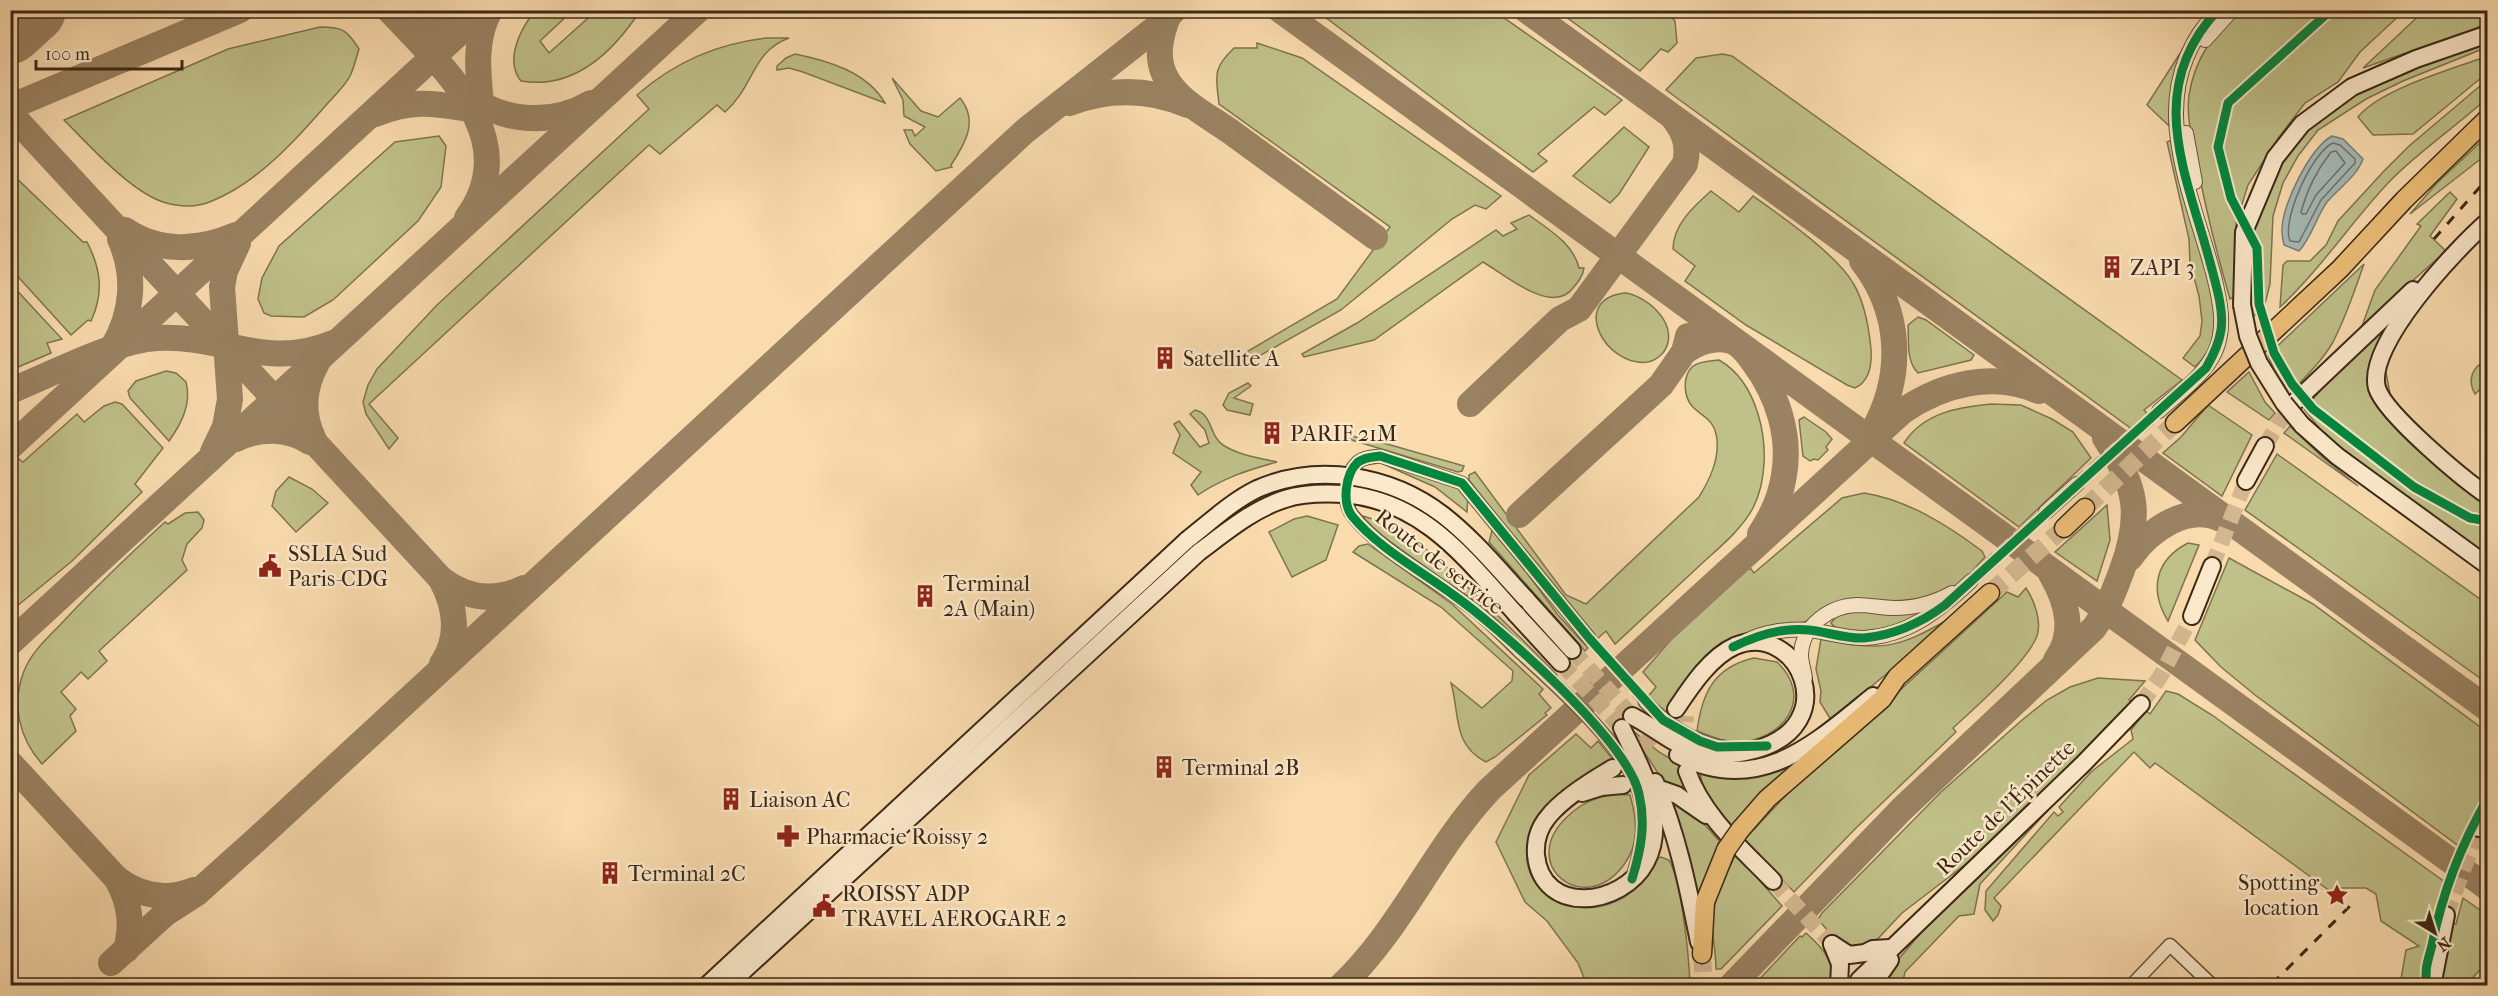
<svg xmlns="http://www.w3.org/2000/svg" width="2498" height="996" font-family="'IM FELL French Canon',serif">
<rect width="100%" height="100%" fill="#f9dbae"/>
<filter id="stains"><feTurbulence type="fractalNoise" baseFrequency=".00333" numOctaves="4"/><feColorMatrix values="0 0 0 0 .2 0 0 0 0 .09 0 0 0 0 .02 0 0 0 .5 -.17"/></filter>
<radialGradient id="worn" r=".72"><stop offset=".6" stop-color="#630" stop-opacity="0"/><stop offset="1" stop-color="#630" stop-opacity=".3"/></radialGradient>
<g fill="#c0c089" stroke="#7e7450" stroke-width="1.5">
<polygon points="2425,10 2487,11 2487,21 2477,28 2363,68"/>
<path d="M535,11H572L540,41L549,53L596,11H640C613,52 574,90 521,81C504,60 521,28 535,11Z"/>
<polygon points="1317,11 1494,11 1622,100 1605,115 1594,107 1538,154 1547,161 1533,172 1471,127"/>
<polygon points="1558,11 1667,11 1675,21 1677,43 1668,52 1661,49 1640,71"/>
<path d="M2240,11H2404L2360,52L2338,82L2305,103L2279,137L2248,185L2236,223L2235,296L2230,299C2217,254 2206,210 2197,164C2193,142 2186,117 2189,95C2195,58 2213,34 2240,11Z"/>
<path d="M320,27C343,27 347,30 359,49C356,58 354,68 350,76C345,86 335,95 327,104C296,140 257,183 212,201C196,208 179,207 163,202C130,191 89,145 64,120L228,49Z"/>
<path d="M766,38H789C752,51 754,87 725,112L717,105L660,154L649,145L369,404L398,438L389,449L366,414L363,402L368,385L377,369L437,305L649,109L637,95C675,62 716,44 766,38Z"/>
<polygon points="2477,42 2485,48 2403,81 2366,99 2318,130 2298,156 2283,183 2273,216 2270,284 2265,304 2253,317 2250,306 2251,234 2277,164 2299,137 2352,92"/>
<path d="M1257,43L1302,58L1501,196L1486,209L1475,205L1452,219L1341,310L1252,360L1231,361L1337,299L1390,227L1219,104C1216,76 1212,69 1234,48H1257Z"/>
<path d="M2186,44C2176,71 2167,96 2169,126L2147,105Z"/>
<path d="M795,54C829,61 867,72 885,103L803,72L789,68L777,70V66L786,58Z"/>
<polygon points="1722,54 1732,56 2182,380 2144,410 2151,418 2136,432 1666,90 1696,58"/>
<path d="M2482,58L2487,59V73L2413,134L2373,135L2358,117C2379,90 2449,70 2482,58Z"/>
<path d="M892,78L921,111L938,117L960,98C979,121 965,144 951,165L952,167L936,171L910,144L904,130H912L915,136L925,127L904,116L903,100Z"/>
<path d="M2487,80V98C2456,127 2419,151 2389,182C2351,222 2321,269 2280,307L2283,265L2287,261H2310L2326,245L2338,221L2384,171L2409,146Z"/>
<polygon points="1624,127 1649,147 1619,194 1610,203 1573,176"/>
<polygon points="439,136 446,146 441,187 418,221 333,300 304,317 271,316 264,313 258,299 262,278 279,246 395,142"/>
<polygon points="2487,136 2487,154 2410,214 2437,183"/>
<path d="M2172,140L2216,307C2218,332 2213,349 2195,367L2183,358L2200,336L2202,321L2199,296L2190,263L2189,239L2167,142Z"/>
<path d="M10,172L83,242H87C101,269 104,293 91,321L88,320L71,335L11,269Z"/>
<path d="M1711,191L1739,212L1753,196C1780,215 1837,255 1853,283C1864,301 1869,328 1871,349C1872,364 1870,381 1855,388L1847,385L1746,325L1685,281L1695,266L1673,249C1673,225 1694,206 1711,191Z"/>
<polygon points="2450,192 2457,199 2430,236 2446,251 2362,326 2375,290 2421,226 2417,224"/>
<path d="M1529,215C1549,230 1573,243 1579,268H1584C1583,276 1578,282 1573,288C1552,316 1504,274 1483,262L1374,340L1304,357L1302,354L1357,323L1496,230L1503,236L1517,229L1511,223Z"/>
<path d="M2364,264C2355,290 2346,317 2333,342C2322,361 2306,376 2291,392L2276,375L2268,355Z"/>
<polygon points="10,283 62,339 47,343 51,353 11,370"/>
<path d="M1626,293C1649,297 1682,327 1663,353C1659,357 1654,361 1648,362C1605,368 1568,298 1626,293Z"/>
<path d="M1918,317L1926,320L1974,355L1971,360L1918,373C1906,362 1909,340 1908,325Z"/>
<polygon points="2386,328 2384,362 2392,404 2434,463 2487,506 2487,558 2325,435 2304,409 2332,377"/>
<path d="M1719,360C1740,372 1751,391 1758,414C1767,443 1767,480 1753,508C1740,532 1716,550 1696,569C1669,594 1642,619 1615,644L1606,631L1597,639L1562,599L1469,480V475L1475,472L1566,595L1586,604L1699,497C1710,479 1719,460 1717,439C1714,418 1703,418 1692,406C1684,397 1682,377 1692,367C1698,361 1711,361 1719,360Z"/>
<path d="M2487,361V383L2475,394C2467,380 2472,366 2487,361Z"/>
<path d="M166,371L176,373L186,382C192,404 181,424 169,441L130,398L128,391L136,381Z"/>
<polygon points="2249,372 2265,402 2275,413 2269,420 2227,392"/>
<polygon points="1248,383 1251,386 1234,398 1253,404 1250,415 1227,410 1223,405 1229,393"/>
<polygon points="115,402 122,404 163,448 135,484 142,492 72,561 11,611 11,467 19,459 23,462 77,414 84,422 104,406"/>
<path d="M1991,404L2021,405L2052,419L2073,432L2091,458L2019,527L1904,443C1923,413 1958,407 1991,404Z"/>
<polygon points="2208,405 2252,435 2222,496 2163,453 2181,437"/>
<path d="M1195,410C1213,414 1209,436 1223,445C1238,455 1259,458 1277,462C1248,470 1223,478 1198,495L1191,485L1201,472L1173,453L1180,435L1174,424L1179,421L1200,447L1209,443L1205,430L1190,414Z"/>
<polygon points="1804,417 1826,432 1832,439 1826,447 1828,450 1818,460 1814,459 1810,461 1803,456 1799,420"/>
<polygon points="2290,426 2321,456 2358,486 2284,433"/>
<polygon points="1347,435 1380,442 1464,466 1462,471 1458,472 1345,438"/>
<polygon points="2277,454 2487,604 2487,683 2245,510"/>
<polygon points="1381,463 1455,484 1468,495 1467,512 1435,487"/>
<polygon points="289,477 312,489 328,503 296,532 272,506 276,491"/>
<path d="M1864,493C1908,500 1947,525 1982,551L1985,557L1961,583L1939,595L1910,604L1828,609L1805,622L1751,633L1698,670L1664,715L1646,699L1656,687L1643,672L1734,567L1751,569L1754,573L1842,498Z"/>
<polygon points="2107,505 2110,540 2097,581 2055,552"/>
<path d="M198,512L204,520L202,528L187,544L182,560L187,570L99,651L107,661L88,679L81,672L61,692L76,709L70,716L76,731L42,764C19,738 11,704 24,671C31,653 47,638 60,625C94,588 129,555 165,522L168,524L185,513Z"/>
<polygon points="1307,516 1338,525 1326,560 1292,577 1269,532 1294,519"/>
<path d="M1363,516C1409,528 1442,562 1475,594C1503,620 1530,647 1557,675L1554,678L1489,617L1434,573L1367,525Z"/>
<polygon points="1493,527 1558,615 1588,648 1585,651 1489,542"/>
<path d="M2188,543L2199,545L2168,621C2149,590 2155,560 2188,543Z"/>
<path d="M1368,544L1452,604L1543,689L1539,694L1551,708L1545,713L1547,715L1495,757L1486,762C1452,745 1460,714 1451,683L1482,708L1512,681L1513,671L1441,607L1353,552L1359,546Z"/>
<polygon points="2229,558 2313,604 2487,732 2487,794 2468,825 2460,847 2255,695 2221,667 2195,640"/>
<path d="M2026,588C2034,600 2042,621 2037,636C2027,662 1975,708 1953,728L1956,732L1855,829L1794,892L1744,840L1788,793L2007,592L2018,597Z"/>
<path d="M1936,608C1927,613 1917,621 1907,624C1890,629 1842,640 1831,623C1844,602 1883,615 1903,614C1914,614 1925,610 1936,608Z"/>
<path d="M1949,619L1951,620L1831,720L1820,702L1821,691L1816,669L1821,639C1881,651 1895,650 1949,619Z"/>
<path d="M1754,658L1777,662C1815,698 1783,741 1737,742C1723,742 1710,736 1697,731C1702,693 1714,667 1754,658Z"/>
<polygon points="2098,678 2145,681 2129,700 2133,703 1987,848 1902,913 1871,946 1849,949 1844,943 1831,935 1818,919 1822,913 1941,792 2022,720 2047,700 2070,687"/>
<polygon points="2166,691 2178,694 2212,715 2445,882 2423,967 2421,985 2400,985 2406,950 2419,946 2381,921 2376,894 2366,888 2339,888 2334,894 2155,763 2150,768 2134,752 1994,898 2001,906 1998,915 1993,921 1985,910 1986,891 2054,812 2058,816 2063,812 2059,807 2091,772 2133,739 2131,730 2146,711 2150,714"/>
<polygon points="1626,725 1659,752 1684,767 1695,796 1663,786 1660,776"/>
<path d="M1576,734L1591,748L1598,741L1615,762L1533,828C1498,906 1621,944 1653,860L1661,857L1669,860C1682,882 1689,958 1690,985H1587L1578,963L1547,921L1525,902L1496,842L1529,775Z"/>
<path d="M1795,765L1734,830C1718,813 1703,796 1700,772C1740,779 1757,779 1795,765Z"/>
<path d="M1616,794L1630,795C1637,820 1640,844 1623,866C1583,918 1517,864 1567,817C1581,803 1596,797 1616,794Z"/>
<polygon points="1668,801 1694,813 1723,845 1698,913"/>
<polygon points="2052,806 1980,884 1974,914 1959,916 1905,972 1902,985 1883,985 1879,982 1949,900"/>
<path d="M1736,854L1782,906L1721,969H1716C1716,954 1713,940 1712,926C1712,899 1725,877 1736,854Z"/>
<polygon points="2463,898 2487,915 2487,970 2479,971 2466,985 2437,986 2451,922 2456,924"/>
<path d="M1806,933C1823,948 1836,962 1831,985L1753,986L1800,936L1802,937Z"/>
</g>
<path fill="#a4b8b6" stroke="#7a7f76" stroke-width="1.5" d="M2332,136L2343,139L2363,159C2357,176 2339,188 2327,202C2316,217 2312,237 2299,251L2284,245C2283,241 2282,236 2282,231C2281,206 2310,148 2332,136Z"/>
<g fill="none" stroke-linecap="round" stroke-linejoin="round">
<g stroke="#707066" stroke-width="1.5">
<path d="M2333,143L2340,145L2355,159V163L2321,200L2299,242L2290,241C2281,221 2312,152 2333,143Z"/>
<path d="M2336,151L2345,163L2316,195L2306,214H2302L2301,212C2307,189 2317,170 2331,152Z"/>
</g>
<g stroke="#9a8262" stroke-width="26">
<path d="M389,10C440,65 526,137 467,218"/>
<polyline points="1280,10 2488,888"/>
<polyline points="1526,10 2488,709"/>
<path d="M1169,14C1161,34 1155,56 1165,76C1177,101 1209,116 1231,132C1279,167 1327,202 1375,237"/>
<path d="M398,16C422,31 445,30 471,22"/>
<path d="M465,92C499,123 552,126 591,103"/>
<path d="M1069,103C1109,88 1150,89 1188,105"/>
<polyline points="10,107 240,10"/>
<path d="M10,113L441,579C467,599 495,602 524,588"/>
<path d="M375,114C419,97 439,105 483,111"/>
<path d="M482,114C479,79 472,43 490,10"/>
<path d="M125,230C159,253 199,251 236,235"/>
<path d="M1862,261C1902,312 1904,376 1873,431"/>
<path d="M113,347C133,313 136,275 120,239"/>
<path d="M1684,352C1698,342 1714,336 1731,341C1740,344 1749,355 1754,363C1777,394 1791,435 1784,475C1781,496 1772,516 1760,534"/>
<path d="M10,391C50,375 116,340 157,338C222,334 266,371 333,343"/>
<path d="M1470,404L1560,319L1579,309L1685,164C1689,146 1685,133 1674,119"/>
<path d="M236,439C259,428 287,427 310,442"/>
<path d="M314,440C301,414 303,388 317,363"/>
<polyline points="10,447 484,10"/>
<polyline points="213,452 225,427 230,399 222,287 225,271 238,243"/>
<polyline points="1519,515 1661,385 1684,352 1688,336"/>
<path d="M2130,558C2149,530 2188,502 2223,520"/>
<path d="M2051,574C2067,601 2076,633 2056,660"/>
<path d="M441,579C456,607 460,637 442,664"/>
<polyline points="10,643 698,10"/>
<path d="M10,763L117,879C140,896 167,901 194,890"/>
<path d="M117,879C130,903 133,924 126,950"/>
<polyline points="111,963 166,913 197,893 256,840 1025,131 1157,27 1174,10"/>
<path d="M1341,986C1402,928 1432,851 1489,790L1903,411C1942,384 1993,371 2039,391"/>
<path d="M1731,986L1902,809L2094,628C2107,610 2114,591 2122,570C2142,515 2137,487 2105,438"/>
</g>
<polyline stroke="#9a8262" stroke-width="66" points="10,31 33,10"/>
<polyline stroke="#d3b790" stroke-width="12" stroke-dasharray="12 6" stroke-linecap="butt" points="1589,638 1645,702"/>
<g stroke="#d3b790" stroke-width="14" stroke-dasharray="14 7" stroke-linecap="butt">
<polyline points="2077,484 2159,411"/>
<polyline points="1971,581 2046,512"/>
</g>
<g stroke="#d3b790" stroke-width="16" stroke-dasharray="16 8" stroke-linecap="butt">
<polyline points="2265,446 2278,424 2296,401"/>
<polyline points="2212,566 2246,481"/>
<polyline points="1572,650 1632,716"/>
<polyline points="1561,663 1622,728"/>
<polyline points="2141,704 2160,677 2192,616"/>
<polyline points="1684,746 1686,716"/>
<polyline points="1624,761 1662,728 1676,709"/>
<polyline points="1773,881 1832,944"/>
<polyline points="2446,915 2479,828"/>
</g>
<g stroke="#d3b790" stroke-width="18" stroke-dasharray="18 9" stroke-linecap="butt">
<polyline points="2085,508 2175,423"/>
<polyline points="1990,593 2064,528"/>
<polyline points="1702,954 1704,986"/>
</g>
<g stroke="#6a563c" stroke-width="15">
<g id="minor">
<path d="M1589,638L1462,483L1380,456C1372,457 1364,457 1358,462C1345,474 1342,503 1353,516C1381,551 1439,582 1476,611C1491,623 1505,637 1519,651C1555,684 1626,746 1639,792C1647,820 1642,847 1634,873"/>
<path d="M1645,702C1668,725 1696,745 1730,748"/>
<polyline points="2131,986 2170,945 2213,986"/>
</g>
</g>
<g stroke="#6a563c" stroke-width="16">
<g id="tertiary">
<polyline points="2205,40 2232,10"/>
<polyline points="2186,133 2195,182"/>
<path d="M2159,411C2178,394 2204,376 2215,352C2226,328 2220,301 2214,276C2190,185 2140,91 2218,10"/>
<polyline points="2046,512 2077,484"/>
<path d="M1746,641C1764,632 1788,628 1809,630C1827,632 1845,638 1864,638C1908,636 1940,610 1971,581"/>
<path d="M1805,678C1804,670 1801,662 1801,655C1802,625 1830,606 1857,605C1870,605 1882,608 1894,608C1914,608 1934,603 1952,593"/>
</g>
</g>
<g stroke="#3b2916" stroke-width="20">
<g id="secondary">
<path d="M2488,221C2457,248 2365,345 2377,388C2385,414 2463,479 2488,496"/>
<polyline points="2242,305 2244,232 2275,158 2302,124 2352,87 2416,59 2488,34"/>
<polyline points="2259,363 2284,403"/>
<polyline points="2296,401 2413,290"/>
<polyline points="2302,425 2337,456 2488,566"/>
<polyline points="2246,481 2265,446"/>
<polyline points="1526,599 1572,650"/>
<polyline points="1516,614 1561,663"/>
<polyline points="2192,616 2212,566"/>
<path d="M1632,716C1654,727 1672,744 1695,751C1715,757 1735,755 1754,750C1846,726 1798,620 1735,646C1710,657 1690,688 1676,709"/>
<path d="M1678,755C1758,797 1814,744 1873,696"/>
<path d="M1613,768C1594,779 1561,800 1548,817C1538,829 1535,841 1536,855C1542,916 1622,907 1646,862C1653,849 1655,832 1654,818C1653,786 1635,756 1622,728"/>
<path d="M1687,771C1703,816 1741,848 1773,881"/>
<path d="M1655,782C1677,833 1688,887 1699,942"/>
<polyline points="1663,790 1677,795 1706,815"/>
<polyline points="1582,793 1601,787 1623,785"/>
<polyline points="2479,828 2488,814"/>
<polyline points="1832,944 1849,955 1865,953 1873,949 1890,948"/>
<polyline points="1832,944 1840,964 1839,986"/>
<polyline points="1859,980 2083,764 2141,704"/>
<polyline points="706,986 1187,540"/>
<polyline points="727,986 1199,552"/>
<polyline points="1872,986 1890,960"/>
<polyline points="2432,986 2446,915"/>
</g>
</g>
<g stroke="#3b2916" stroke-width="21">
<g id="primary">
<polyline points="2175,423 2340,269 2404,200 2488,118"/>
<polyline points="2064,528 2085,508"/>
<polyline points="1740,830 1767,799 1882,699 1897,677 1990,593"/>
<polyline points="1702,954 1705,902 1726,850"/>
</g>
</g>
<use href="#minor" stroke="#fbe8ca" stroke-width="12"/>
<use href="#tertiary" stroke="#fbe8ca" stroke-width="14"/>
<use href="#secondary" stroke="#fbe8ca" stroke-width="16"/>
<use href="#primary" stroke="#ecbe77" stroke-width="18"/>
<g stroke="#3b2916" stroke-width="3" stroke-dasharray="10 10" stroke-linecap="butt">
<polyline points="2434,239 2488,178"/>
<polyline points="2272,984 2353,903"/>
</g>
<g stroke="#3b2916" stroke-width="20" stroke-linecap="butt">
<g id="secondary-bridge">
<polyline points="2242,305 2248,336 2259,363"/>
<polyline points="2284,403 2302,425"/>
<path d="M1187,540C1209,523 1232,501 1257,489C1318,462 1391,475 1443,515C1474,539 1500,571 1526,599"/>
<path d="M1199,552C1226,532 1253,509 1285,499C1303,493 1325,493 1344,494C1424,501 1466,559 1516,614"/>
</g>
</g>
<g stroke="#3b2916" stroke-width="21" stroke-linecap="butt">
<polyline id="primary-bridge" points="1726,850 1740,830"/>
</g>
<use href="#secondary-bridge" stroke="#fbe8ca" stroke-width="16"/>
<use href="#primary-bridge" stroke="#ecbe77" stroke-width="18"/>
<g stroke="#fbe8ca" stroke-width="13">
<g id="cycleway">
<polyline points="2331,10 2228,103 2218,147 2231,198 2257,248 2259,304 2274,353 2292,384 2313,409 2414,487 2470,518 2488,521"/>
<path d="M1733,647C1757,635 1782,627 1809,630C1827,632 1846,639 1864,638C1895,635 1921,623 1945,605L2206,368C2213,356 2219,344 2221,330C2224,310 2216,285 2211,266C2188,177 2142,90 2218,10"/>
<path d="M1632,879C1641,850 1646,824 1639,794C1628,741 1499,627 1452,594C1421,571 1377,547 1352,516C1342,503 1345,474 1358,462C1365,457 1372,457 1380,456L1462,483L1589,638L1663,720L1700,741L1717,747L1767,746"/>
<path d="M2427,986C2424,969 2428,961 2432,945C2442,894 2462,843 2488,798"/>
</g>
</g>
<use href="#cycleway" stroke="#00873e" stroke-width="9"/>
</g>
<defs>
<g id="building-bare" transform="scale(1.8)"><path d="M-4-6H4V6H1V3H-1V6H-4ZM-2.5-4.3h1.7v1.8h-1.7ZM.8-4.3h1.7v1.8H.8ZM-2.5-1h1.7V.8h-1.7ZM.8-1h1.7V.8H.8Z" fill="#8f2418" stroke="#fbe8ca" stroke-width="2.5" paint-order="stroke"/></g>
<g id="civic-bare" transform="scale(1.8)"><path d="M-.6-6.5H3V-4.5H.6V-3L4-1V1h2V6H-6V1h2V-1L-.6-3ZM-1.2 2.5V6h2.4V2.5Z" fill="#8f2418" stroke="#fbe8ca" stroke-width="2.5" paint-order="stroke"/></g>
<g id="pharmacy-bare" transform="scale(1.8)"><path d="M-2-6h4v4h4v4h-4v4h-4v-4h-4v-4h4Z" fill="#8f2418" stroke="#fbe8ca" stroke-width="2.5" paint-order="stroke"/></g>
<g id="sight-bare" transform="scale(1.8)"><path d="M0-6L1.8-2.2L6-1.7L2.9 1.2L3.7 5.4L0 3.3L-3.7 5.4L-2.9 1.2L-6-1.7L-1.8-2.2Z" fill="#8f2418" stroke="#fbe8ca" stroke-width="2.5" paint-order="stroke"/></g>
</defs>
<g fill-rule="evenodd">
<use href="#building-bare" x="2112" y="267"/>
<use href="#building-bare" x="1165" y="358"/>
<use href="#building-bare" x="1272" y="433"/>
<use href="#civic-bare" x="270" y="566"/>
<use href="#building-bare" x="925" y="596"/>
<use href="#building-bare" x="1164" y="767"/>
<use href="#building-bare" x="731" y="799"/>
<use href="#pharmacy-bare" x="788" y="836"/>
<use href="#building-bare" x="610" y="873"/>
<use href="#sight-bare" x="2337" y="895"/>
<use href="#civic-bare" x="824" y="906"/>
</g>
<g text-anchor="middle" stroke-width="5" stroke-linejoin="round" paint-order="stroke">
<g font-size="22" fill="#3b2916" stroke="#fbe8ca" text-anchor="start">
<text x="2130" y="275">ZAPI 3</text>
<text x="1183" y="366">Satellite A</text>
<text x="1290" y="441">PARIF 21M</text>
<text x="288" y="561">SSLIA Sud<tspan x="288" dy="25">Paris-CDG</tspan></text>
<text x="943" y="591">Terminal<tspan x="943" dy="25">2A (Main)</tspan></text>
<text x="1182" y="775">Terminal 2B</text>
<text x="749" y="807">Liaison AC</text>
<text x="806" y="844">Pharmacie Roissy 2</text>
<text x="628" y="881">Terminal 2C</text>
<text x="2319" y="890" text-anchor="end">Spotting<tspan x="2319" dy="25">location</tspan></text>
<text x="842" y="901">ROISSY ADP<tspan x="842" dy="25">TRAVEL AEROGARE 2</tspan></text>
</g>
<g font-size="22" fill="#3b2916" stroke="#fbe8ca">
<text transform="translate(1440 561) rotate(38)" y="8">Route de service</text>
<text transform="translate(2005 807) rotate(-44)" y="8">Route de l'Épinette</text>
</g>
</g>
<rect width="2498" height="996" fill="none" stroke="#f9dbae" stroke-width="36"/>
<rect x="12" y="12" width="2474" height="972" fill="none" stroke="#3b2916" stroke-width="3"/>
<rect x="18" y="18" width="2462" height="960" fill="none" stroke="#3b2916" stroke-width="1.5"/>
<g transform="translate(2435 933) rotate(142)" stroke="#fbe8ca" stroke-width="4.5" paint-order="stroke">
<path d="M0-4.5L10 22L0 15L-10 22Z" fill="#3b2916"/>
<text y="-9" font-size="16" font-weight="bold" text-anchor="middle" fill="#3b2916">N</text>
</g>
<path d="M36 60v9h146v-9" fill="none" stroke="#3b2916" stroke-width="3"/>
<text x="45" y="60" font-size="18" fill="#3b2916" stroke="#fbe8ca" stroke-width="4.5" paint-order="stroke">100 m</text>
<rect width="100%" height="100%" filter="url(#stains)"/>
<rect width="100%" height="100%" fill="url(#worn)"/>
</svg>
